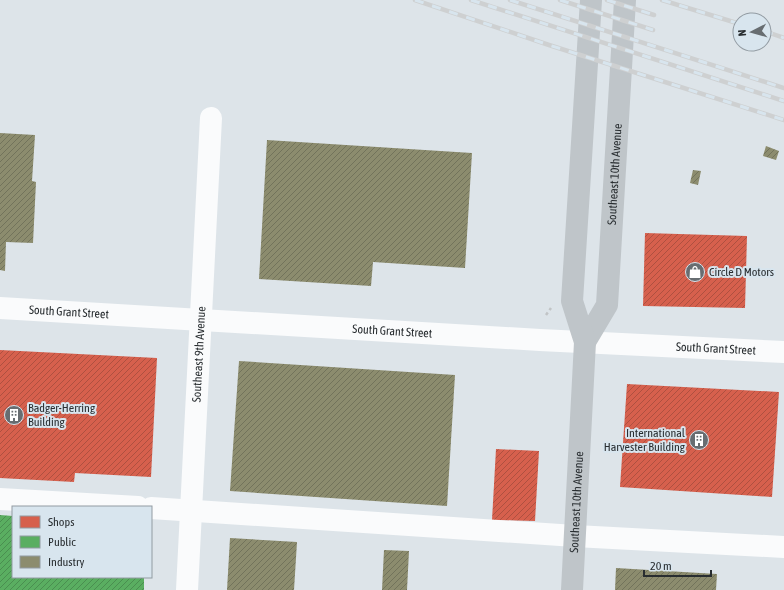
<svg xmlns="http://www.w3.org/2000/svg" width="784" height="590" font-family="'Asap Condensed',sans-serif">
<defs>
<pattern id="shops-hatch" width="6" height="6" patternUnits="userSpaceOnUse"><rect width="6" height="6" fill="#d6604d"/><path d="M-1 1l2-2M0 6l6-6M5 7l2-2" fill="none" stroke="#ae5040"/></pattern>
<pattern id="public-hatch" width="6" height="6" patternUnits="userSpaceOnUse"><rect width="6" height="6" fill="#5aae61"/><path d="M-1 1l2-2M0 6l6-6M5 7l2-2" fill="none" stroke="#4a8e50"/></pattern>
<pattern id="industry-hatch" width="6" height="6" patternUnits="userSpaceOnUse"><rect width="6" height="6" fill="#8c8c6e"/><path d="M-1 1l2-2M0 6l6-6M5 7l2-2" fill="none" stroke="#72735b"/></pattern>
</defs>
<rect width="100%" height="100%" fill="#dde4e9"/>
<g fill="url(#shops-hatch)">
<polygon points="645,233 747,236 745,308 643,306"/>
<polygon points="0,350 157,358 151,477 75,473 74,482 0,478"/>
<polygon points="627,384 779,392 772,497 620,487"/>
<polygon points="496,449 539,451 535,521 492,520"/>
</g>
<polygon fill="url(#public-hatch)" points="0,515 13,516 13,577 144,577 144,590 0,590"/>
<g fill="url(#industry-hatch)">
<polygon points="0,133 35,135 32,181 36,182 33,243 6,242 5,271 0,270"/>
<polygon points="267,140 472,153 465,268 373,262 371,286 259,279"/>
<polygon points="766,146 779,151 776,160 763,156"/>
<polygon points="693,170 701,171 698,185 690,183"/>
<polygon points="239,361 455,375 447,506 230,491"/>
<polygon points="230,538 297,542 294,590 227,590"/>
<polygon points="384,550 409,551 407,590 382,590"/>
<polygon points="616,568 717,574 716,590 615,590"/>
</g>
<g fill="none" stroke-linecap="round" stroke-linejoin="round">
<polyline stroke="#c1c4c6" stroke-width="2.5" stroke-dasharray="3 3" stroke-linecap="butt" points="546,315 551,308"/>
<g stroke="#fafbfc" stroke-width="22">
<path id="s1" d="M0,308L540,340L784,352"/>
<polyline points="0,499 138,507"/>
<polyline points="151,508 575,536 784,547"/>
<path id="s2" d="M187,590L211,118"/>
</g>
<g stroke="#bfc5c9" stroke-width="22">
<path id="s3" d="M585,342L607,305L625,0"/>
<path id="s4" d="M572,590L585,342L572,301L591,0"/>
</g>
<g stroke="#ced0d1" stroke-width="4.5">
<g id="rail">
<polyline points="415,0 549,45 784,120"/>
<polyline points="471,0 784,101"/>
<polyline points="510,0 784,88"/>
<polyline points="560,0 653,30"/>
<polyline points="607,0 654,15"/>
<polyline points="662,0 740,24"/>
<polyline points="764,31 784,38"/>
</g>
</g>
<use href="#rail" stroke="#d8e5ee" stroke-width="3" stroke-dasharray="9" stroke-linecap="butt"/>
</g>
<defs>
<g id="shop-disc" transform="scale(1)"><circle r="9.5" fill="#676d71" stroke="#d8e5ee"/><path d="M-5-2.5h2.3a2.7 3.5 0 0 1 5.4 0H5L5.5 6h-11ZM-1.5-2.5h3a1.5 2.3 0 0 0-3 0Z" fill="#fff"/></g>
<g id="building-disc" transform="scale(1)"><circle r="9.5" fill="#676d71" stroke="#d8e5ee"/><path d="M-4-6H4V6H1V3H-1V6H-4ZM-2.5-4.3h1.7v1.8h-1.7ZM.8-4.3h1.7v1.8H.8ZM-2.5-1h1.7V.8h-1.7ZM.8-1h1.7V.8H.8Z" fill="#fff"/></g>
</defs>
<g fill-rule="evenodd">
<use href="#shop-disc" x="695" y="272"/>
<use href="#building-disc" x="14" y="415"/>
<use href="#building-disc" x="699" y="440"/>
</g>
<g text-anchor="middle" stroke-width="4" stroke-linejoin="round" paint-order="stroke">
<g font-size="12" fill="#282d30" stroke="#d8e5ee">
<text dy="4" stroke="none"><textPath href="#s3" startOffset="174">Southeast 10th Avenue</textPath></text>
<text dy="4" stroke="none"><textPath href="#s1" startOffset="69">South Grant Street</textPath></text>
<text dy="4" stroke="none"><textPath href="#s1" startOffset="393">South Grant Street</textPath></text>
<text dy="4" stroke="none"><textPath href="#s1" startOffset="717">South Grant Street</textPath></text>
<text dy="4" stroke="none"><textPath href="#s2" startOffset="236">Southeast 9th Avenue</textPath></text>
<text dy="4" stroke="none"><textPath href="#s4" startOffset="88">Southeast 10th Avenue</textPath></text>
</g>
<g font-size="12" fill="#282d30" stroke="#d8e5ee" text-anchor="start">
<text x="709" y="276">Circle D Motors</text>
<text x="28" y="412">Badger-Herring<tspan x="28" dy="14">Building</tspan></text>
<text x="685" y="437" text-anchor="end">International<tspan x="685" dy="14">Harvester Building</tspan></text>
</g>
</g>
<rect x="12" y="506" width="140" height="72" fill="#d8e5ee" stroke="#929ba2"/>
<rect x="20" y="516" width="20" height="12" fill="#d6604d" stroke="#929ba2"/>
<text x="48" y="526" font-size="12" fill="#282d30">Shops</text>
<rect x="20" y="536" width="20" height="12" fill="#5aae61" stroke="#929ba2"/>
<text x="48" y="546" font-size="12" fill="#282d30">Public</text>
<rect x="20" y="556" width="20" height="12" fill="#8c8c6e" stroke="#929ba2"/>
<text x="48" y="566" font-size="12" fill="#282d30">Industry</text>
<g transform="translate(752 32) rotate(264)"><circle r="19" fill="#d8e5ee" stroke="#929ba2"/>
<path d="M0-3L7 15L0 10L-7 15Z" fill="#676d71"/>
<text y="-6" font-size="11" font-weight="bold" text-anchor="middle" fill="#282d30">N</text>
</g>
<path d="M644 570v6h67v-6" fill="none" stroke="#282d30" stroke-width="2"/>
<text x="650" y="570" font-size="12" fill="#282d30" stroke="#d8e5ee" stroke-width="3" paint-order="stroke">20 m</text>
</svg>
